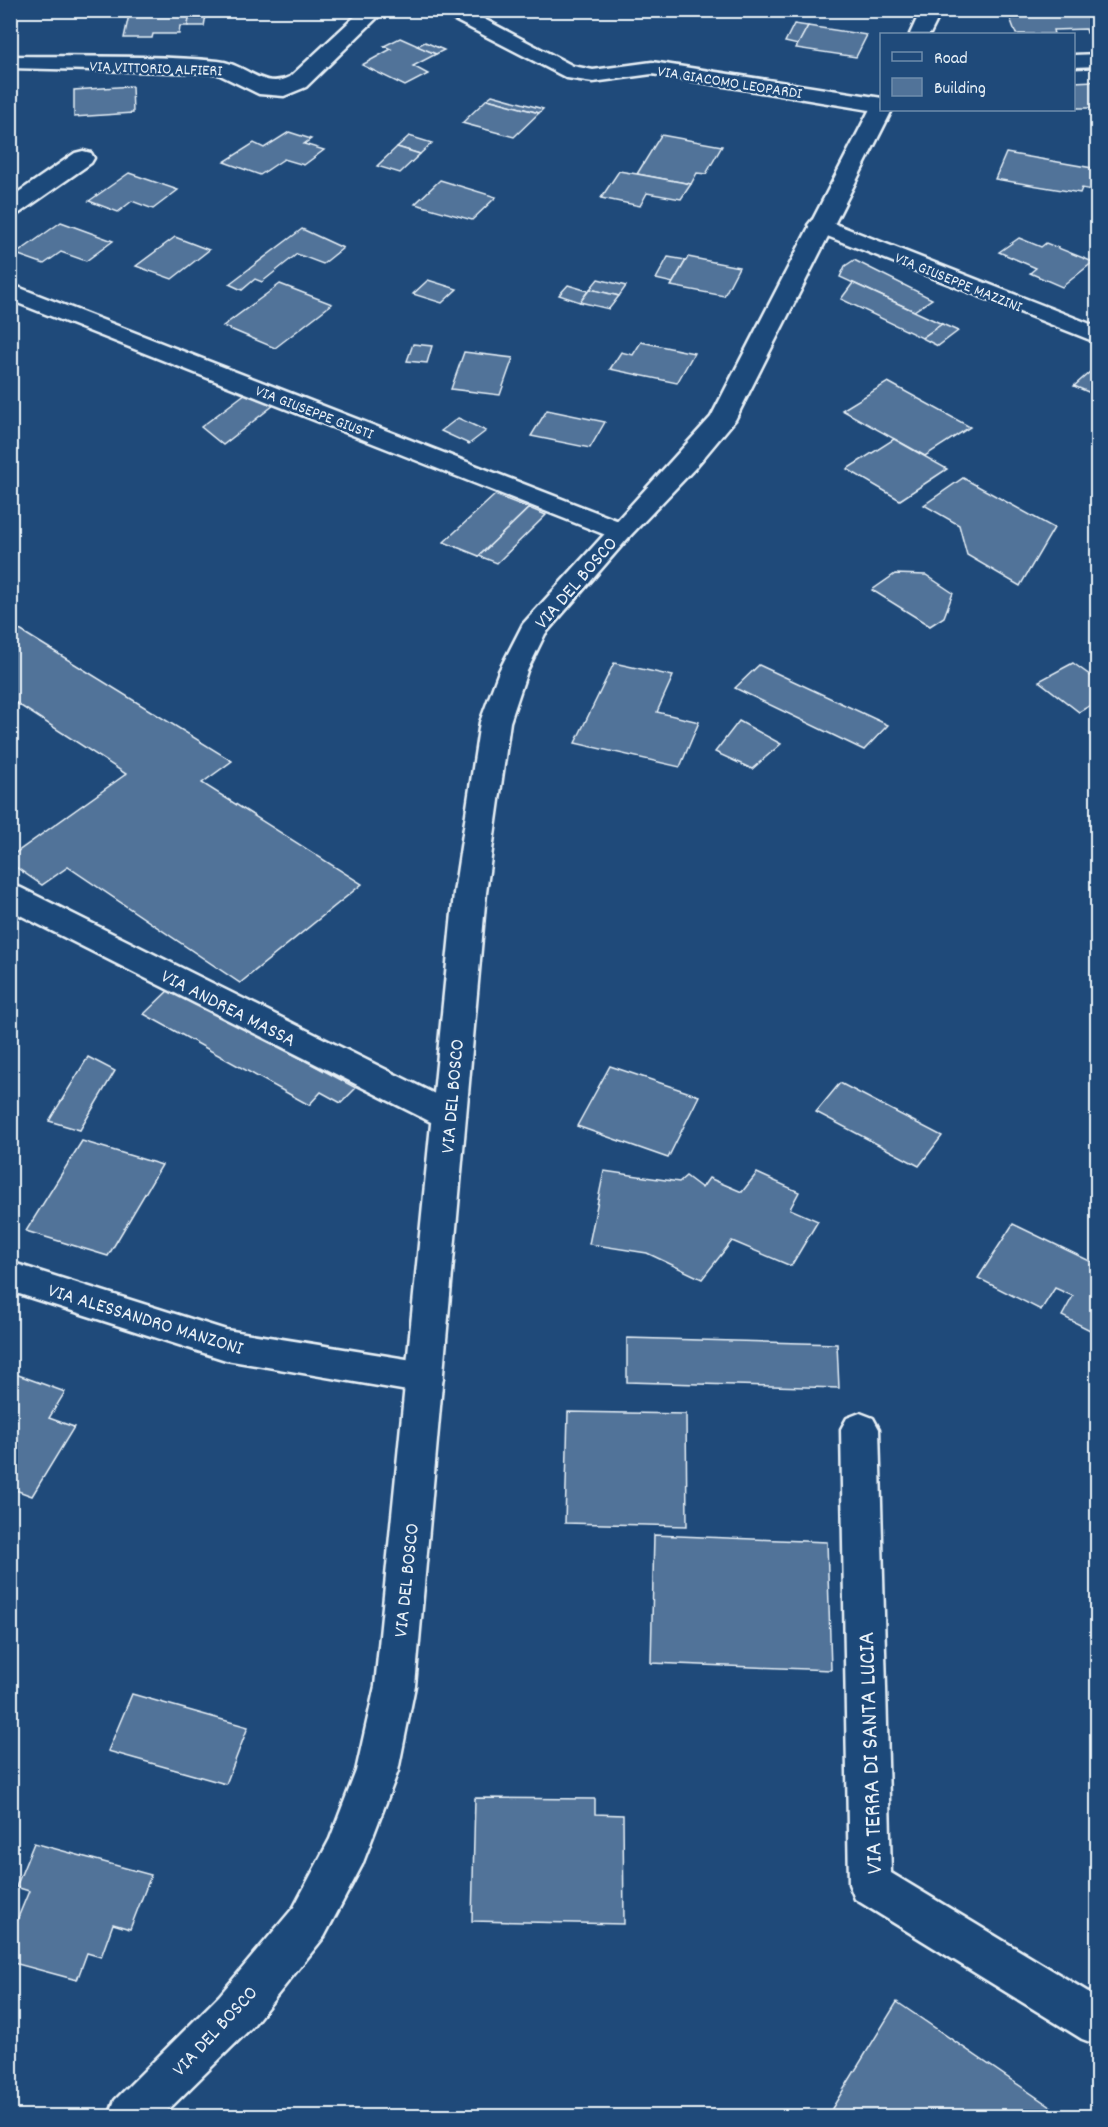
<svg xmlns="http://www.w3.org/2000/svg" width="1108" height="2127" font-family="Dekko,sans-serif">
<rect width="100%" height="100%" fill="#1f4a7a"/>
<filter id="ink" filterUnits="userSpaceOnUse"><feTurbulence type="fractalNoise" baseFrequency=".0167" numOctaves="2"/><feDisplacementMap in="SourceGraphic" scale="12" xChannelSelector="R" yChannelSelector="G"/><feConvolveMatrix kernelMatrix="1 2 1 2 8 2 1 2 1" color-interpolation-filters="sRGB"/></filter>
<g filter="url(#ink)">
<g fill="#517399" stroke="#e8f1f8" stroke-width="1.5">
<polygon points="130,10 190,10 188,26 180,26 179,34 153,34 152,38 124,38"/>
<polygon points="190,10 207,10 204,26 188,26"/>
<polygon points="1007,10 1098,10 1098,32 1087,33 1086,29 1053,30 1054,34 1016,34"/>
<polygon points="794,24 808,26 798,45 785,42"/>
<polygon points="808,26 867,35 856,57 796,48"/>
<polygon points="400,38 436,54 413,66 428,74 405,86 362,65 391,49 384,46"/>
<polygon points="425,42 444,50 436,54 417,46"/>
<polygon points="1094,81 1098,91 1098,108 1074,108 1074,82"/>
<polygon points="132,86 133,113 74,117 74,90"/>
<polygon points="492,95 543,109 539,113 487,99"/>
<polygon points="487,99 539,113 514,137 462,123"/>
<polygon points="289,132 311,139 304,144 324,150 304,165 284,159 260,175 224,162 254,143 264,148"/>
<polygon points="661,135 722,146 706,174 697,173 691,184 637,174"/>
<polygon points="409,136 432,143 420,154 397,147"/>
<polygon points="397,147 420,154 400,173 377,166"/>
<polygon points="1006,153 1098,169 1098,191 1082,188 1080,193 995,179"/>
<polygon points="619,171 637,174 691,184 681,199 647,193 640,206 601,198"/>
<polygon points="129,173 178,190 153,209 132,201 118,212 89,201"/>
<polygon points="440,180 496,197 472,220 415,204"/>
<polygon points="61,222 113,241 86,261 61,252 44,264 16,254"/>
<polygon points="302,229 343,248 323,264 297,254 262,282 255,279 242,290 229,284"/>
<polygon points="175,237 209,250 172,279 136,266"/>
<polygon points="1019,238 1041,247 1046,243 1093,262 1062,287 1030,273 1036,268 999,252"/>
<polygon points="668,257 686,260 673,283 656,279"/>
<polygon points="688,257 739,267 724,296 671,286"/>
<polygon points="854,260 932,299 914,311 840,277 845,266"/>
<polygon points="598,279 626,286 619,296 590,289"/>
<polygon points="428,280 457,289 442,303 413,294"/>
<polygon points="853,283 914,311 942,324 922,338 841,299"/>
<polygon points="280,284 332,304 275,348 223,326"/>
<polygon points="568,285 588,291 580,302 559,295"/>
<polygon points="590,289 619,296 609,309 580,302"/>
<polygon points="942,324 958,331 938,346 922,338"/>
<polygon points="641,342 694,353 677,383 610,369 621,352 633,355"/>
<polygon points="413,344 432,346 427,363 407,361"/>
<polygon points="464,352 513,358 500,395 451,389"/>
<polygon points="1098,365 1098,396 1074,386"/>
<polygon points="888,382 970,427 925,456 842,410"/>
<polygon points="246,393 274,405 223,445 201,427"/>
<polygon points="547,410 605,422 590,448 531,436"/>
<polygon points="458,418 486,431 469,444 441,431"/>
<polygon points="894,439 947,469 900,500 847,469"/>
<polygon points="963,478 1054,528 1020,586 967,555 959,525 924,505"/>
<polygon points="495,495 529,508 479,556 444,542"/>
<polygon points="529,508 546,515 497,563 479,556"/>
<polygon points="895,574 926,575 953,593 944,617 930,626 872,590"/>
<polygon points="10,624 232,761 202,783 362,884 240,983 68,867 42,885 10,863 10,857 126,774 10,699"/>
<polygon points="614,663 673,676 657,712 699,722 680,767 575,743"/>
<polygon points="1073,663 1098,681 1098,701 1079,712 1039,681"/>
<polygon points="759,665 888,725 864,750 735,688"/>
<polygon points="739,721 781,744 752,769 715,752"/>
<polygon points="171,988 356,1088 341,1103 321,1092 309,1105 144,1014"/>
<polygon points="88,1057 115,1071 80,1130 49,1121"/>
<polygon points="610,1066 699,1096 668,1158 577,1126"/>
<polygon points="840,1083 942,1136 919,1166 816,1112"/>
<polygon points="82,1141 162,1165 108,1256 26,1231"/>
<polygon points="604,1171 679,1182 686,1176 702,1188 709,1178 742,1192 757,1173 799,1192 790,1209 818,1221 791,1266 732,1241 702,1279 647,1253 589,1244"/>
<polygon points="1013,1224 1098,1265 1098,1334 1062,1316 1073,1296 1055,1288 1041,1310 978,1278"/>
<polygon points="627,1338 837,1344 839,1388 627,1382"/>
<polygon points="10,1372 65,1392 49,1418 74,1427 32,1496 10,1488"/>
<polygon points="568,1412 686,1414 687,1526 565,1523"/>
<polygon points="654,1535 827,1542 831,1670 651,1663"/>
<polygon points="132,1694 248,1727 226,1784 108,1751"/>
<polygon points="475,1798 595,1799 595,1814 623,1815 624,1924 472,1921"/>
<polygon points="34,1843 151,1875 130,1929 113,1924 101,1957 87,1953 77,1980 10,1962 10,1937 29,1891 16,1887"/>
<polygon points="897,2002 1064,2116 830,2116 828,2115"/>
</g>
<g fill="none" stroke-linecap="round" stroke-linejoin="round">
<g stroke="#e8f1f8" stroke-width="5">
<g id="minor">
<path d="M362,10H385L306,87L284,96L259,94L216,73L10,68V56C79,57 150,55 218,61C245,63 263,91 290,77Z"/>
<polygon points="440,10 467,10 573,66 593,70 652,62 882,98 882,110 890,110 882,112 652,74 593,82 567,78 443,14"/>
<polygon points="1098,54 1098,66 1074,67 1074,55"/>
<polygon points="83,151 91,153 94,158 91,163 18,214 10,216 10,198 75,153"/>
<polygon points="820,218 1098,327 1098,343 812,230 808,225 812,220"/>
<polygon points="10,284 629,525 633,531 629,537 620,539 611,537 10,300"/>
<polygon points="10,885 21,888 461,1107 466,1116 461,1125 449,1129 437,1125 10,910"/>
<polygon points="10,1262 226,1330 425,1362 438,1367 443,1378 438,1389 425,1394 226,1360 10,1291"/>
<polygon points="860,1413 873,1418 879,1429 891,1873 1098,1998 1098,2045 1082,2039 855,1899 849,1884 841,1429 847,1418"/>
</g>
</g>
<g stroke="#e8f1f8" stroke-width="5">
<g id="major">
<polygon points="921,10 942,10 930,34 910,34"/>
<polygon points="882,101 882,110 892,110 735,420 695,468 629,537 545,634 527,671 510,722 486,893 415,1686 398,1771 362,1865 324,1937 251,2028 162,2116 109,2116 115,2100 219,1996 294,1907 330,1839 356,1771 375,1686 454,893 480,722 499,671 523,624 711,417 871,107 874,102"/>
</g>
</g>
<use href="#minor" fill="#1f4a7a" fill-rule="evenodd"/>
<use href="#major" fill="#1f4a7a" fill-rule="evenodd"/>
</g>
</g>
<g text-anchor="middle" stroke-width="5" stroke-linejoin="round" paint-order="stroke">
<g font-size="16" fill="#e8f1f8" stroke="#1f4a7a">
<text transform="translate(156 67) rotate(2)" y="6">VIA VITTORIO ALFIERI</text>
<text transform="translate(730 81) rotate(9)" y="6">VIA GIACOMO LEOPARDI</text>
<text transform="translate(959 281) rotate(22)" y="6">VIA GIUSEPPE MAZZINI</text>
<text transform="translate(315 411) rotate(21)" y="6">VIA GIUSEPPE GIUSTI</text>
</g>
<g font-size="20" fill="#e8f1f8" stroke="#1f4a7a">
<text transform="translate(575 582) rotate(-49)" y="7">VIA DEL BOSCO</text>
<text transform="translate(229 1007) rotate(27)" y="7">VIA ANDREA MASSA</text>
<text transform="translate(451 1096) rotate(-85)" y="7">VIA DEL BOSCO</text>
<text transform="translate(146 1318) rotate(17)" y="7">VIA ALESSANDRO MANZONI</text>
<text transform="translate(405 1580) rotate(-84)" y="7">VIA DEL BOSCO</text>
<text transform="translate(214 2030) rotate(-47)" y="7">VIA DEL BOSCO</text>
</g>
<g font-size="24" fill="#e8f1f8" stroke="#1f4a7a">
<text transform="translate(869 1753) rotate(-92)" y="8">VIA TERRA DI SANTA LUCIA</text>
</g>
</g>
<rect width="1108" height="2127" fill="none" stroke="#1f4a7a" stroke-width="36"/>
<rect x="18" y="18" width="1072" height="2091" fill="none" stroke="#e8f1f8" stroke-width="2" filter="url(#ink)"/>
<rect x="880" y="33" width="195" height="78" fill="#1f4a7a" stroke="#6f8dac" stroke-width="1.5"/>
<rect x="892" y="52" width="30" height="9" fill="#1f4a7a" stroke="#6f8dac" stroke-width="1.5"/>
<text x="934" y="63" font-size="18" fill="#e8f1f8">Road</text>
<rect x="892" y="78" width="30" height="18" fill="#517399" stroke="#6f8dac" stroke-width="1.5"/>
<text x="934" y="93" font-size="18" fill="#e8f1f8">Building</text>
</svg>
